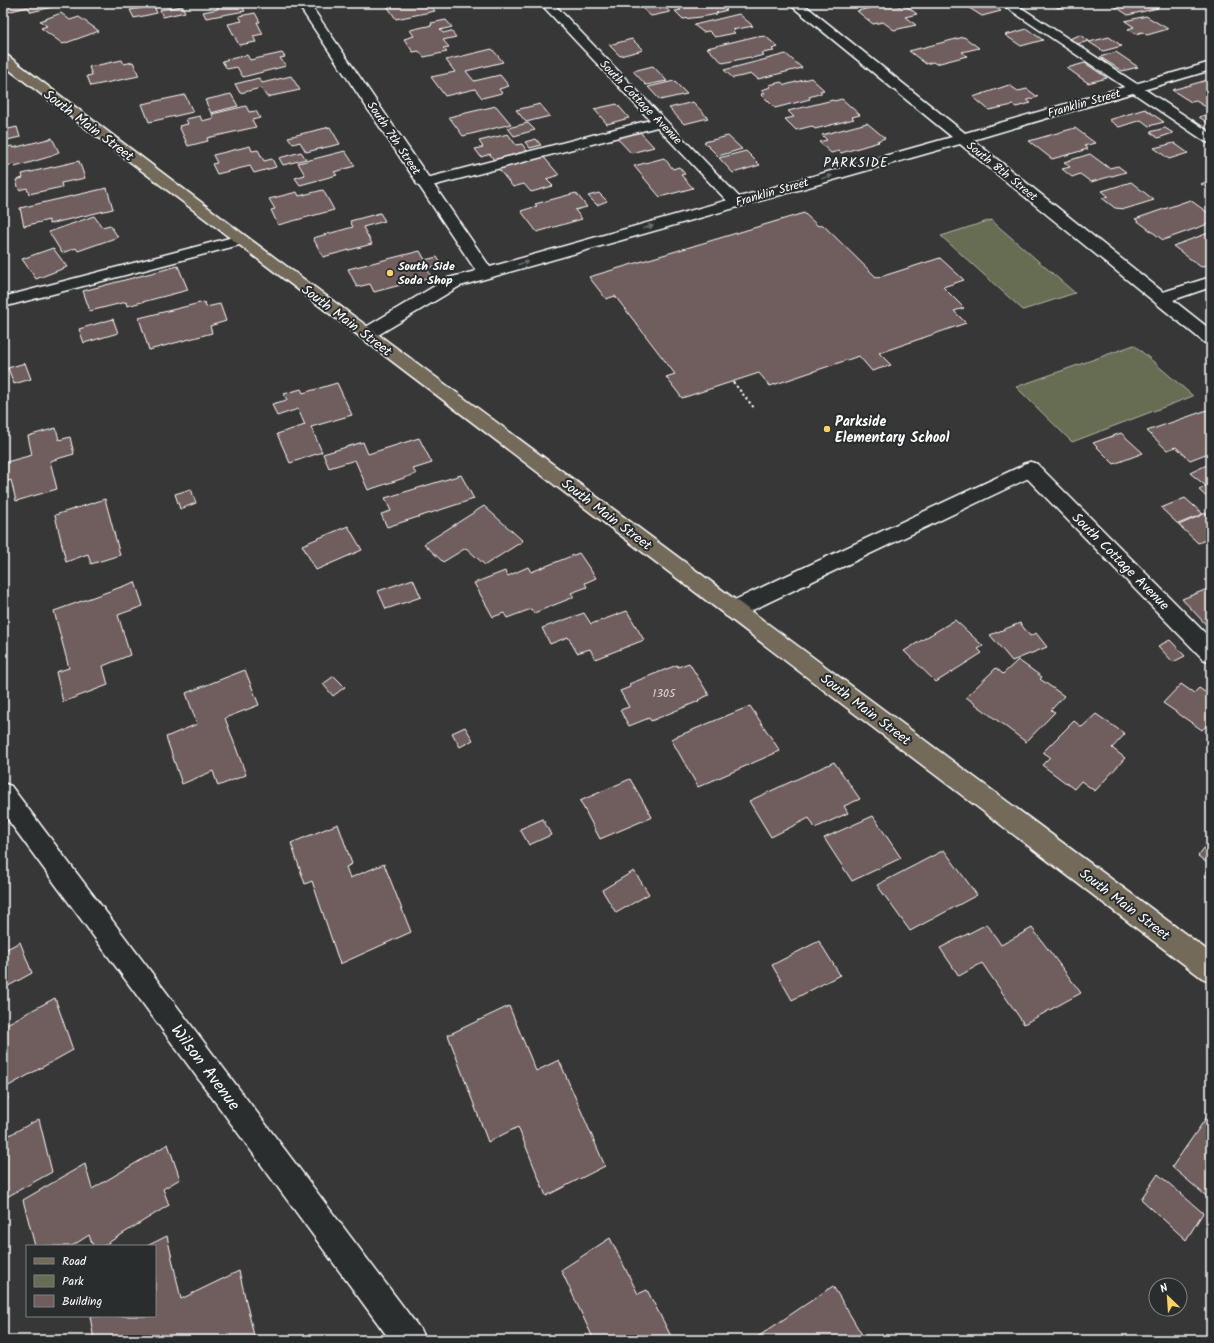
<svg xmlns="http://www.w3.org/2000/svg" width="1214" height="1343" font-family="Kalam,sans-serif">
<rect width="100%" height="100%" fill="#383737"/>
<filter id="ink" filterUnits="userSpaceOnUse"><feTurbulence type="fractalNoise" baseFrequency=".025" numOctaves="2"/><feDisplacementMap in="SourceGraphic" scale="8" xChannelSelector="R" yChannelSelector="G"/><feConvolveMatrix kernelMatrix="1 2 1 2 8 2 1 2 1" color-interpolation-filters="sRGB"/></filter>
<g filter="url(#ink)">
<g fill="#666d53" stroke="#b2b6a9">
<polygon points="991,220 1075,293 1023,310 941,236"/>
<polygon points="1134,345 1193,396 1072,442 1016,387"/>
</g>
<g fill="#705d5d" stroke="#fff">
<polygon points="3,3 56,3 57,6 31,12 28,7 3,13"/>
<polygon points="215,3 247,3 248,5 242,6 245,11 206,18 203,12 218,9"/>
<polygon points="385,3 429,3 435,11 396,19"/>
<polygon points="632,3 660,3 637,8"/>
<polygon points="682,3 726,3 731,7 725,8 727,10 716,13 717,14 701,17 683,19 675,11 681,10 675,5"/>
<polygon points="892,3 899,6 905,5 917,14 905,17 916,25 894,30 883,22 873,24 857,11"/>
<polygon points="977,3 989,3 1001,11 982,16 966,6"/>
<polygon points="1051,3 1076,3 1058,8"/>
<polygon points="1110,3 1151,3 1158,8 1128,15"/>
<polygon points="661,4 670,12 651,16 642,8"/>
<polygon points="154,6 157,13 134,18 130,10"/>
<polygon points="182,6 185,12 163,17 160,10"/>
<polygon points="61,13 70,20 79,17 99,31 63,44 41,28 47,26 40,21"/>
<polygon points="255,13 260,22 257,22 263,34 253,36 256,42 239,45 228,24 242,21 239,16"/>
<polygon points="739,14 753,26 732,30 735,33 715,37 709,31 703,32 694,25"/>
<polygon points="1146,16 1168,29 1147,35 1142,32 1136,34 1128,29 1134,27 1125,21"/>
<polygon points="446,20 452,27 440,30 443,33 451,31 456,37 443,40 449,47 443,48 447,52 424,57 419,51 413,52 404,39 414,36 410,30 432,25 431,23"/>
<polygon points="1027,29 1043,40 1021,46 1005,35"/>
<polygon points="1080,35 1089,41 1078,44 1069,39"/>
<polygon points="757,36 758,37 765,36 778,47 772,49 774,51 762,53 764,55 752,58 750,57 723,63 707,48"/>
<polygon points="964,37 979,48 962,52 967,56 936,64 933,62 926,64 909,51"/>
<polygon points="1109,37 1122,46 1103,51 1089,42"/>
<polygon points="632,39 643,50 620,56 609,45"/>
<polygon points="492,49 503,62 466,71 474,81 500,75 509,86 499,89 502,93 482,98 475,89 445,96 431,77 455,72 446,60"/>
<polygon points="1116,52 1138,67 1122,71 1100,57"/>
<polygon points="282,53 285,57 280,58 286,66 243,77 237,67 227,69 222,61 247,55 250,60"/>
<polygon points="786,54 802,68 758,79 752,74 733,78 724,70"/>
<polygon points="122,60 124,64 133,62 139,76 91,86 87,76 92,75 89,67"/>
<polygon points="1085,63 1107,78 1088,83 1067,68"/>
<polygon points="653,66 667,81 646,85 633,71"/>
<polygon points="291,76 300,90 267,97 261,88 240,93 235,84 259,78 262,83"/>
<polygon points="811,78 824,90 820,91 822,93 809,97 810,99 775,108 761,94 765,93 761,90 771,87 769,85 781,82 785,85"/>
<polygon points="1211,79 1211,110 1196,101 1191,102 1172,90"/>
<polygon points="674,81 687,94 660,100 648,87"/>
<polygon points="1009,85 1018,91 1027,89 1038,97 1027,100 1031,103 1016,107 1013,105 989,110 973,97"/>
<polygon points="231,94 238,106 211,113 205,100"/>
<polygon points="185,95 193,112 149,122 142,104"/>
<polygon points="842,99 860,115 852,117 854,119 815,129 812,126 796,130 785,119 794,117 788,111 833,100 834,101"/>
<polygon points="693,102 708,118 684,124 669,108"/>
<polygon points="540,104 550,116 526,122 516,110"/>
<polygon points="617,104 629,118 607,124 594,109"/>
<polygon points="246,106 249,112 256,111 260,118 252,120 256,127 207,138 208,141 188,146 179,126 188,124 186,119 200,116 202,121 214,118 212,114"/>
<polygon points="496,106 511,124 463,136 449,117"/>
<polygon points="1145,109 1164,122 1149,126 1141,120 1119,127 1109,120"/>
<polygon points="1211,113 1211,125 1199,117"/>
<polygon points="528,123 535,130 514,136 508,128"/>
<polygon points="867,123 885,138 877,141 879,142 841,153 839,151 831,153 819,142 827,140 822,135"/>
<polygon points="3,126 4,130 17,127 20,137 3,141"/>
<polygon points="330,127 340,144 306,152 300,142 293,144 288,137"/>
<polygon points="1075,128 1095,143 1084,146 1088,149 1052,159 1029,141"/>
<polygon points="1165,128 1173,133 1158,138 1150,132"/>
<polygon points="639,131 654,147 631,153 616,137"/>
<polygon points="508,134 516,145 522,144 527,151 494,160 490,154 481,157 475,149 483,147 479,141"/>
<polygon points="728,136 742,149 718,156 704,142"/>
<polygon points="52,138 59,152 52,155 52,156 15,167 14,164 3,167 3,148 12,146 13,148"/>
<polygon points="536,139 541,145 530,148 525,142"/>
<polygon points="1174,143 1188,153 1169,159 1154,148"/>
<polygon points="250,146 252,151 258,150 264,161 272,159 276,167 254,173 250,166 217,174 212,164 217,163 213,155"/>
<polygon points="345,151 355,166 334,172 337,175 300,185 295,178 305,175 298,163"/>
<polygon points="746,151 760,165 733,173 719,158"/>
<polygon points="301,152 306,159 283,165 279,158"/>
<polygon points="1090,154 1109,168 1118,166 1126,172 1091,182 1080,174 1072,177 1062,169 1070,167 1064,162"/>
<polygon points="542,155 559,175 546,179 553,186 531,192 524,184 513,187 497,167"/>
<polygon points="664,158 673,169 679,167 685,174 681,175 693,188 660,197 634,166"/>
<polygon points="79,161 85,178 61,183 62,187 29,194 27,188 19,190 16,180 23,178 22,174"/>
<polygon points="1211,180 1211,187 1208,188 1201,184"/>
<polygon points="1131,182 1154,200 1125,209 1115,208 1102,198 1108,196 1102,191"/>
<polygon points="107,188 113,209 49,224 49,220 24,226 20,208"/>
<polygon points="323,190 334,210 278,225 271,210 275,209 269,199 297,192 299,196"/>
<polygon points="576,193 587,207 575,210 582,219 537,232 521,211 537,206 535,204"/>
<polygon points="599,193 607,201 597,205 588,196"/>
<polygon points="1190,200 1211,215 1211,223 1163,240 1135,219"/>
<polygon points="380,213 385,221 363,227 372,244 323,257 313,238 353,227 350,221"/>
<polygon points="804,213 818,226 823,225 877,278 940,258 964,280 943,287 964,308 954,311 966,323 879,353 891,365 872,371 859,356 770,386 759,373 682,398 666,377 675,374 615,296 606,299 589,277"/>
<polygon points="94,216 102,227 110,225 118,237 78,251 76,248 62,253 49,232"/>
<polygon points="1211,232 1211,263 1201,267 1173,246"/>
<polygon points="53,248 67,267 36,279 22,259"/>
<polygon points="420,251 425,260 437,257 442,265 427,268 431,277 374,292 370,284 357,287 348,269"/>
<polygon points="178,266 188,290 127,306 126,302 90,311 83,291"/>
<polygon points="204,302 206,307 220,304 226,321 210,326 212,333 149,350 139,318"/>
<polygon points="113,319 118,333 84,343 79,329"/>
<polygon points="25,363 31,379 14,384 8,368"/>
<polygon points="337,383 352,415 311,427 322,452 290,463 277,434 305,425 298,409 277,416 272,404 287,400 284,394 301,389 303,393"/>
<polygon points="1207,410 1211,414 1211,452 1190,460 1176,447 1167,450 1147,431"/>
<polygon points="56,428 59,440 70,437 74,454 50,461 57,489 16,501 11,480 3,483 3,463 32,455 28,436"/>
<polygon points="1121,433 1143,453 1114,464 1093,443"/>
<polygon points="419,438 432,463 413,469 416,474 368,490 355,460 329,468 323,454 363,442 368,454"/>
<polygon points="1211,463 1211,501 1199,490 1206,486 1190,473"/>
<polygon points="461,475 474,499 387,527 381,514 391,511 385,498"/>
<polygon points="191,489 196,503 180,509 175,494"/>
<polygon points="1185,498 1203,514 1178,524 1161,508"/>
<polygon points="105,499 120,555 91,564 88,554 66,562 55,515"/>
<polygon points="484,506 523,541 485,565 466,548 443,562 424,544"/>
<polygon points="1206,513 1211,518 1211,538 1198,543 1179,525"/>
<polygon points="348,526 362,550 316,570 302,545"/>
<polygon points="579,553 596,578 585,583 587,587 571,593 574,597 534,613 531,609 507,618 504,613 493,617 474,583 505,571 508,576 528,567 531,572"/>
<polygon points="413,579 421,597 386,609 378,591"/>
<polygon points="135,582 143,606 118,615 130,655 103,666 108,685 63,702 56,672 69,668 54,611"/>
<polygon points="1210,588 1211,590 1211,630 1182,599"/>
<polygon points="627,611 644,640 595,659 590,649 577,653 568,637 550,644 542,628 584,613 591,624"/>
<polygon points="955,620 983,646 978,649 982,653 936,682 904,651"/>
<polygon points="1020,623 1030,636 1036,633 1047,647 1012,661 990,635"/>
<polygon points="1170,640 1185,656 1173,662 1158,646"/>
<polygon points="1018,660 1042,677 1040,679 1064,696 1051,710 1055,712 1026,742 966,697 996,668 1003,674"/>
<polygon points="689,663 709,695 698,700 699,701 651,721 649,718 629,726 620,710 629,707 620,691 630,687 629,684 677,665 678,667"/>
<polygon points="245,670 259,705 225,718 246,775 218,786 213,771 182,784 166,737 197,724 186,693"/>
<polygon points="334,676 345,687 333,696 323,684"/>
<polygon points="1181,684 1194,693 1199,688 1211,696 1211,721 1202,730 1163,703"/>
<polygon points="750,706 780,751 698,787 671,739"/>
<polygon points="1096,714 1125,734 1112,748 1125,758 1095,791 1081,781 1074,789 1042,765 1050,757 1043,752 1074,721 1082,727"/>
<polygon points="465,727 473,740 460,747 452,733"/>
<polygon points="834,762 860,799 844,806 848,813 815,828 809,818 771,837 749,801"/>
<polygon points="630,779 652,817 600,839 580,801"/>
<polygon points="873,816 901,858 852,881 824,838"/>
<polygon points="543,819 551,835 529,845 520,829"/>
<polygon points="338,824 352,864 346,867 350,878 384,864 411,932 340,964 312,881 305,884 291,843"/>
<polygon points="1211,839 1211,880 1204,875 1211,866 1198,856"/>
<polygon points="944,850 977,895 910,931 877,885"/>
<polygon points="634,871 649,894 616,913 602,890"/>
<polygon points="987,924 1001,945 1032,928 1081,993 1024,1024 982,963 959,976 940,948"/>
<polygon points="819,941 840,975 792,1000 772,965"/>
<polygon points="20,942 32,973 3,989 3,951"/>
<polygon points="55,998 73,1050 5,1088 8,1099 3,1102 3,1026"/>
<polygon points="509,1006 536,1071 559,1060 605,1166 546,1196 518,1127 488,1142 448,1035"/>
<polygon points="1211,1111 1211,1200 1172,1167"/>
<polygon points="39,1119 52,1172 3,1199 3,1133 4,1138"/>
<polygon points="168,1144 180,1179 163,1189 169,1205 103,1246 93,1246 89,1235 72,1246 35,1246 23,1200 85,1164 92,1189"/>
<polygon points="1158,1174 1203,1213 1186,1240 1141,1199"/>
<polygon points="167,1236 181,1299 239,1271 255,1340 94,1340 90,1316 155,1316 155,1246 147,1246"/>
<polygon points="610,1238 638,1294 647,1290 672,1338 669,1340 594,1340 561,1270"/>
<polygon points="833,1286 865,1340 753,1340"/>
</g>
<g fill="none" stroke-linecap="round" stroke-linejoin="round">
<g stroke="#fff" stroke-width="3">
<g id="lane">
<polygon points="540,3 553,3 741,199 744,202 741,205 736,207 731,205 657,127 424,188 419,186 416,183 419,180 650,120"/>
<polygon points="1000,3 1014,3 1211,133 1211,143 1206,142"/>
<polygon points="241,235 247,237 249,240 247,243 3,307 3,297"/>
<polygon points="1030,462 1037,464 1040,469 1037,474 740,616 733,618 726,616 722,610 726,604"/>
</g>
</g>
<g stroke="#fff" stroke-width="3">
<g id="street">
<polygon points="297,3 309,3 490,267 952,137 788,3 802,3 965,133 1211,62 1211,70 973,140 1163,292 1211,277 1211,287 1173,300 1211,330 1211,345 1205,343 960,144 460,286 373,338 367,340 361,338 358,334 361,330 448,278 476,271"/>
<polygon points="1030,462 1037,464 1211,639 1211,662 1203,659 1023,474 1020,469 1023,464"/>
<polygon points="3,783 11,786 420,1329 425,1340 390,1340 3,813"/>
</g>
</g>
<g stroke="#fff" stroke-width="3">
<polygon id="primary" points="3,55 8,56 247,237 1211,953 1211,982 1202,978 3,65"/>
</g>
<polyline stroke="#fff" stroke-width="2" stroke-dasharray="2.5 2.5" stroke-linecap="butt" points="733,382 755,409"/>
<use href="#lane" fill="#2a2d2e" fill-rule="evenodd"/>
<use href="#street" fill="#2a2d2e" fill-rule="evenodd"/>
<use href="#primary" fill="#736b5a" fill-rule="evenodd"/>
</g>
<defs><path id="oneway-solid" d="M-6-.8H1V-3.2L6.5 0L1 3.2V.8H-6Z"/></defs>
<g fill="#6a6c6d">
<use href="#oneway-solid" transform="translate(827 177) rotate(-16)"/>
<use href="#oneway-solid" transform="translate(648 227) rotate(-16)"/>
<use href="#oneway-solid" transform="translate(523 263) rotate(-17)"/>
</g>
</g>
<g fill="#ffd166" stroke="#2a2d2e" stroke-width="1.5">
<circle cx="390" cy="273" r="4"/>
<circle cx="827" cy="429" r="4"/>
</g>
<g text-anchor="middle" stroke-width="4" stroke-linejoin="round" paint-order="stroke">
<g font-size="12" fill="#fff" stroke="#2a2d2e">
<text transform="translate(641 102) rotate(46)" y="4">South Cottage Avenue</text>
<text transform="translate(1084 103) rotate(-16)" y="4">Franklin Street</text>
<text transform="translate(394 138) rotate(56)" y="4">South 7th Street</text>
<text transform="translate(1002 171) rotate(39)" y="4">South 8th Street</text>
<text transform="translate(772 192) rotate(-16)" y="4">Franklin Street</text>
</g>
<g font-size="12" font-weight="bold" fill="#fff" stroke="#2a2d2e" text-anchor="start">
<text x="398" y="270">South Side<tspan x="398" dy="14">Soda Shop</tspan></text>
</g>
<g font-size="12" fill="#dbd6d6">
<text x="664" y="697">1305</text>
</g>
<g font-size="13" letter-spacing="1" fill="#fff" stroke="#2a2d2e">
<text x="856" y="167">PARKSIDE</text>
</g>
<g font-size="14" fill="#fff" stroke="#2a2d2e">
<text transform="translate(89 125) rotate(37)" y="5">South Main Street</text>
<text transform="translate(347 320) rotate(37)" y="5">South Main Street</text>
<text transform="translate(607 514) rotate(37)" y="5">South Main Street</text>
<text transform="translate(1121 561) rotate(45)" y="5">South Cottage Avenue</text>
<text transform="translate(866 709) rotate(37)" y="5">South Main Street</text>
<text transform="translate(1125 904) rotate(37)" y="5">South Main Street</text>
</g>
<g font-size="14" font-weight="bold" fill="#fff" stroke="#2a2d2e" text-anchor="start">
<text x="835" y="426">Parkside<tspan x="835" dy="16">Elementary School</tspan></text>
</g>
<g font-size="17" fill="#fff" stroke="#2a2d2e">
<text transform="translate(206 1067) rotate(53)" y="6">Wilson Avenue</text>
</g>
</g>
<rect width="1214" height="1343" fill="none" stroke="#2a2d2e" stroke-width="16"/>
<rect x="8" y="8" width="1198" height="1327" fill="none" stroke="#fff" stroke-width="1.5" filter="url(#ink)"/>
<rect x="26" y="1245" width="130" height="72" fill="#2a2d2e" stroke="#7f8182"/>
<rect x="34" y="1258" width="20" height="6" fill="#736b5a" stroke="#7f8182"/>
<text x="62" y="1265" font-size="12" fill="#ffffff">Road</text>
<rect x="34" y="1275" width="20" height="12" fill="#666d53" stroke="#7f8182"/>
<text x="62" y="1285" font-size="12" fill="#ffffff">Park</text>
<rect x="34" y="1295" width="20" height="12" fill="#705d5d" stroke="#7f8182"/>
<text x="62" y="1305" font-size="12" fill="#ffffff">Building</text>
<g transform="translate(1168 1297) rotate(335)"><circle r="19" fill="#2a2d2e" stroke="#7f8182"/>
<path d="M0-3L7 15L0 10L-7 15Z" fill="#ffd166"/>
<text y="-6" font-size="11" font-weight="bold" text-anchor="middle" fill="#ffffff">N</text>
</g>
</svg>
